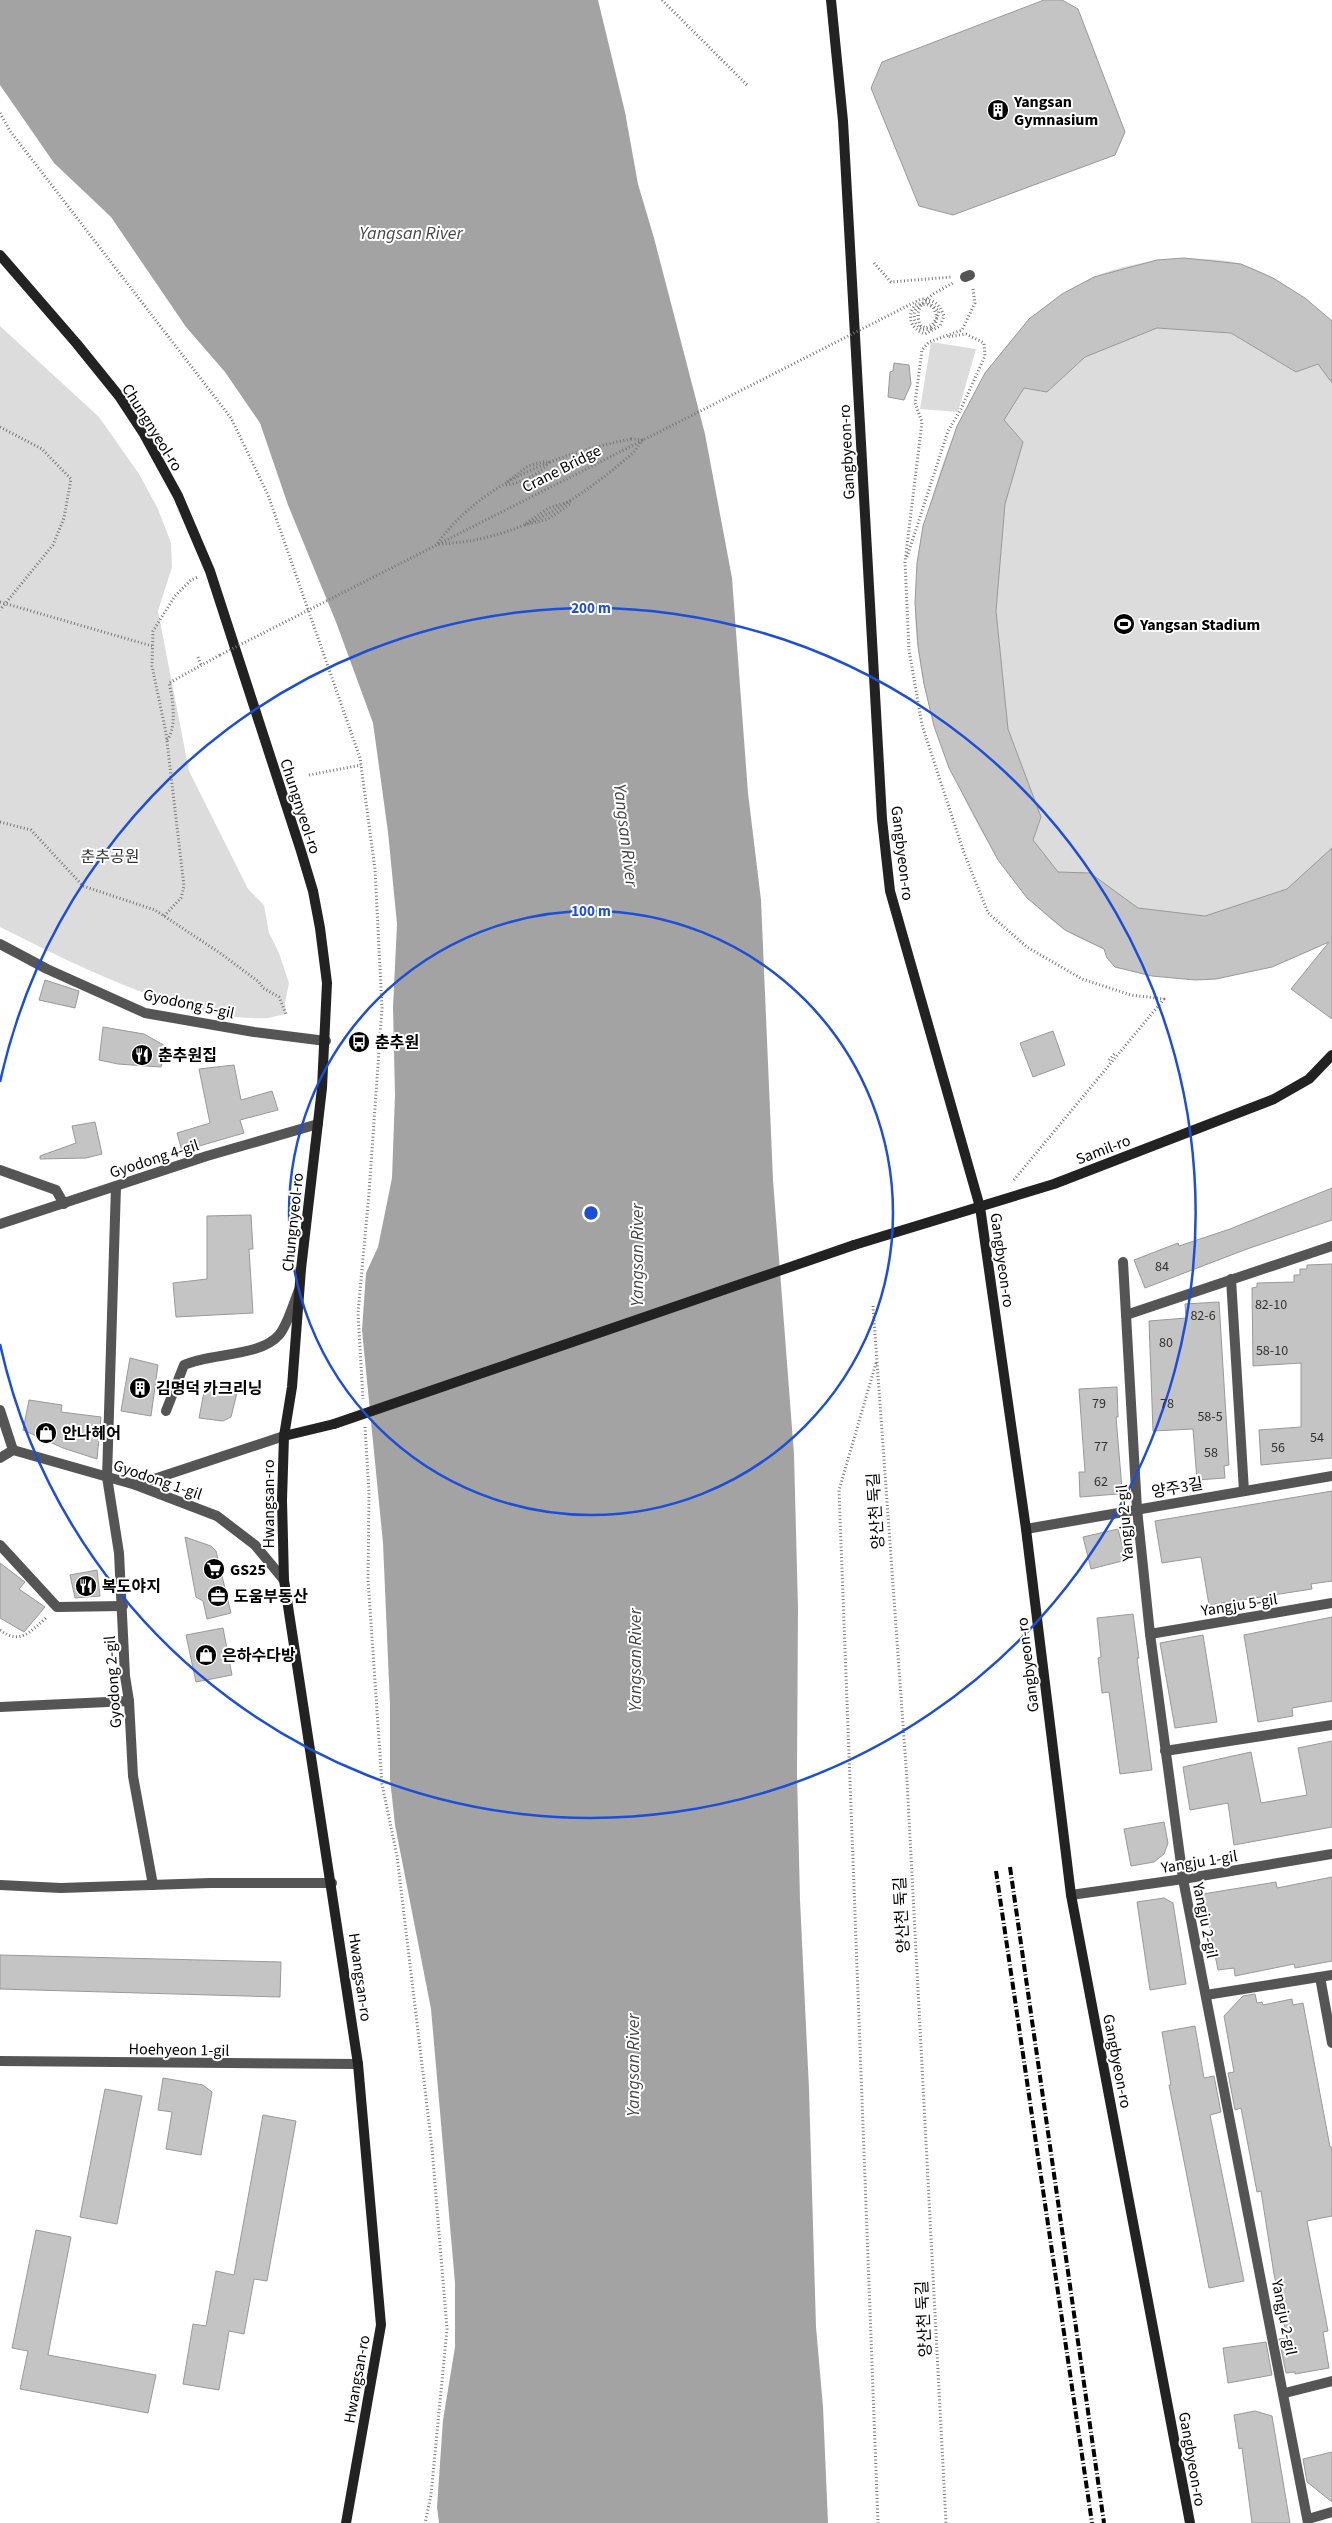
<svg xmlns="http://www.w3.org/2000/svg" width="1332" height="2523" font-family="'Source Sans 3','Noto Sans KR',sans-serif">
<rect width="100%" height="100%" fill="#fff"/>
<g fill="#dcdcdc">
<path d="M1184,258C1203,259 1224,259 1241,264C1276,275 1305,298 1332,321V929L1312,950L1272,967L1216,979L1152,976L1115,967L1107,958L1104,949C1091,943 1075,937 1063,929C1019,897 990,850 966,802C935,739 915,673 915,603C915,558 926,517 939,475C966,393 1012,316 1092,278C1120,265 1154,260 1184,258Z"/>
<path d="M0,326L99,417L139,474L158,509L171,543L172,567L158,611L189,771L248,889L264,905L269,933L279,953L289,983L285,1003L286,1014C280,1015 274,1017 268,1018C188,1023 72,963 0,927Z"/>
<polygon points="931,342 976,349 958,412 920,409"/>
</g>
<polygon fill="#a3a3a3" points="0,0 598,0 625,112 638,184 654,238 705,434 732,578 748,793 761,900 773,1180 794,1454 798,1608 797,1773 800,1900 809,2089 816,2327 823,2407 828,2523 439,2523 437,2507 443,2420 455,2347 455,2283 431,2009 395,1825 390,1779 390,1705 383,1543 362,1330 366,1273 378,1247 392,1178 395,1095 393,1007 397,924 388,832 373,723 336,622 288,505 260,423 225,372 186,327 111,217 54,163 0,85"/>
<g fill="#c4c4c4" stroke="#999">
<polygon points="1044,0 1062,0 1078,9 1125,132 1115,155 953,215 919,206 871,88 882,62"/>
<polygon points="1184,258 1241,264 1273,278 1305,298 1332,321 1332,383 1318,364 1296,372 1231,333 1157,328 1085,357 1047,392 1024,388 1004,420 1023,442 1005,504 996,611 1008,729 1041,817 1033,840 1058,872 1090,873 1138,908 1205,916 1287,889 1332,848 1332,1019 1291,989 1329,942 1272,967 1216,979 1195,980 1152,976 1115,967 1107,958 1104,949 1065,930 1027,898 998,860 949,768 934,726 924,684 918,646 915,603 917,563 923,526 957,426 985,373 1029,319 1062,294 1094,277 1157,260"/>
<polygon points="894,363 909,365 911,384 904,400 888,397 890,372 893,371"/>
<polygon points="45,980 79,991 75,1008 39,1000"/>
<polygon points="103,1027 144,1034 167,1047 161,1067 118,1064 99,1060"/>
<polygon points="1053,1031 1065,1065 1033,1077 1020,1043"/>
<polygon points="234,1065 241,1100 272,1091 278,1110 240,1120 244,1133 182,1151 177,1133 210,1123 199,1069"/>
<polygon points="95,1122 102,1154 86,1158 40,1159 40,1156 76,1143 72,1126"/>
<polygon points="1332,1188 1332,1220 1247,1249 1145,1288 1134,1260 1178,1243 1179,1246 1230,1229"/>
<polygon points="251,1215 253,1249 249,1249 253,1313 176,1317 173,1283 207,1279 207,1216"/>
<polygon points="1332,1264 1332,1458 1261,1465 1259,1430 1301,1427 1301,1363 1253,1366 1252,1288 1257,1287 1257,1283 1294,1282 1294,1275 1300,1275 1300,1269 1307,1269 1307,1265"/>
<polygon points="1219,1302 1229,1465 1224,1466 1225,1478 1197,1480 1193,1429 1153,1431 1149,1321 1186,1318 1185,1304"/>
<polygon points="130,1358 158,1365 151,1416 121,1411"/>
<polygon points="206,1382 238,1389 231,1417 223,1421 199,1418"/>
<polygon points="1117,1387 1118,1417 1116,1417 1122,1489 1117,1489 1118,1494 1080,1497 1079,1472 1085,1472 1079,1389"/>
<polygon points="29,1400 62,1405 61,1412 101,1417 97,1459 63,1448 23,1430"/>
<polygon points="1332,1491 1332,1581 1311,1584 1312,1589 1209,1605 1201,1557 1162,1563 1155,1521"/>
<polygon points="1118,1529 1126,1560 1091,1569 1083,1537"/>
<polygon points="185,1537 211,1546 216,1551 231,1613 207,1619 203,1601 196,1597"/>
<polygon points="0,1563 25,1582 19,1589 45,1607 24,1632 0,1618"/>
<polygon points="97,1570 100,1596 75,1598 70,1575"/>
<polygon points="1133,1614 1139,1658 1137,1658 1152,1770 1120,1774 1109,1692 1102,1693 1098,1658 1101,1657 1097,1618"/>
<polygon points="1332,1617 1332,1701 1292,1708 1293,1716 1258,1722 1244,1635"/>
<polygon points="223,1628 232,1675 196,1682 186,1635"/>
<polygon points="1203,1635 1217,1722 1175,1728 1160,1643"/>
<polygon points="1332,1741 1332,1827 1234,1845 1228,1803 1190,1810 1183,1767 1251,1752 1261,1803 1307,1795 1298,1748"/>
<polygon points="1164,1822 1168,1843 1164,1854 1154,1862 1131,1866 1124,1829"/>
<polygon points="1332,1877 1332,1961 1295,1968 1294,1964 1235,1976 1234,1968 1218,1970 1203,1894 1276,1882 1277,1888"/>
<polygon points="1164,1898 1173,1903 1186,1984 1150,1990 1137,1902"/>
<polygon points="0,1955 281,1962 280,1997 0,1989"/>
<polygon points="1255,1994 1257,2003 1262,2002 1263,2005 1292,1999 1293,2005 1303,2003 1330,2147 1332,2147 1332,2216 1307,2221 1328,2331 1323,2332 1329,2368 1295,2374 1295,2372 1286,2373 1279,2339 1287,2338 1274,2274 1261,2191 1257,2192 1241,2108 1235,2110 1228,2073 1234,2072 1224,2016 1243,1996"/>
<polygon points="1195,2026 1204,2078 1214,2076 1221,2112 1210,2115 1244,2281 1209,2288 1169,2085 1171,2085 1162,2032"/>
<polygon points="163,2078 203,2085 212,2092 201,2155 166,2149 172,2112 158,2110"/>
<polygon points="105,2089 142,2096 117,2224 80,2217"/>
<polygon points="263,2115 296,2121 267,2281 254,2279 244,2334 229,2331 219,2390 183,2384 193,2324 206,2326 216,2271 234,2275"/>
<polygon points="36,2230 71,2237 48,2355 156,2375 148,2413 20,2389 28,2351 12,2348"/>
<polygon points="1266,2342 1272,2375 1228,2383 1223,2348"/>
<polygon points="1255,2411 1272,2416 1290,2523 1252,2523 1242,2448 1239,2449 1234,2415"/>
<polygon points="1332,2452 1332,2502 1307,2482 1303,2459"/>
</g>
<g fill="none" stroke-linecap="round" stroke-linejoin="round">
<g stroke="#777" stroke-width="3" stroke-dasharray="1 2.5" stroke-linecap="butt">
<polyline points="662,0 748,86"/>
<polyline points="0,113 10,131 231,418 268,495 360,758 375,869 382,1008 369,1193 358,1313 363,1399"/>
<polyline points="874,263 891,282 951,277"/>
<polyline points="973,289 975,303 962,330 929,342 922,350 915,403 922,422 905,562 909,650 922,725 964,853 988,913 1027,947 1082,979 1131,995 1164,999 1013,1181"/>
<path d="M931,329L922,330C907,319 915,297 933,307L937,317L932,325L926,328L921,326C909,303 937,292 953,283"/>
<polyline points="0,427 42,449 71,479 64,518 53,545 0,610"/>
<path d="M631,439L642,440L635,451C578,501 516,542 437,544C481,482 560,453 631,439Z"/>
<polyline points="507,482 528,466 547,461"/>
<path d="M506,485C521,483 541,474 550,461"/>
<polyline points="526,523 549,508 571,501"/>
<polyline points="525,525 548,519 570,504"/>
<polyline points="907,557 948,431 960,411 985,356 984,343 966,334 947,337"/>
<polyline points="0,602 152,646"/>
<polyline points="198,657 201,665"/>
<path d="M167,740C177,728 173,698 169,683L220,655"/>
<polyline points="309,775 361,765"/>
<polyline points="0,822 31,830 83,886 155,910 220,953 259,982 263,988 279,997 286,1014"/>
<polyline points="164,916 181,898 184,886 166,733 152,666 153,631 175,596 191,580 198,577"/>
<polyline points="1109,1060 1116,1052"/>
<polyline points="873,1306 907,1780 946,2523"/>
<polyline points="876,1363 839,1490 878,2523"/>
<polyline points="365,1427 369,1492 368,1579 382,1784 397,1856 432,2148 447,2329 431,2495 425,2523"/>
<path d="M0,1630C20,1645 30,1632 46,1618"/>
</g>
<g stroke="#555" stroke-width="10">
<polyline points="965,277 970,275"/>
<polyline points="0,1170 56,1190 64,1204"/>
<path d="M166,1411L184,1365C210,1353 260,1357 279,1335C287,1326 294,1302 299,1290"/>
<polyline points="0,1545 57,1607 123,1606"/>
</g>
<g stroke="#555" stroke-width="10">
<polyline points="0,944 47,969 145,1013 254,1032 326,1041"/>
<polyline points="116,1186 107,1477 119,1553 125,1676 129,1701 133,1776 153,1885"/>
<polyline points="0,1224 207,1156 318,1124"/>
<polyline points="1123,1262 1137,1509 1150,1634 1183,1879 1308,2523"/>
<polyline points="1231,1279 1244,1491"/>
<polyline points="1126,1315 1332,1246"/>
<polyline points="0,1410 13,1450"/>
<polyline points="0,1458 13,1450 136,1485 217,1516 255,1545 284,1580"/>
<polyline points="136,1485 284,1436"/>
<polyline points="1026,1529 1332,1476"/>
<polyline points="1150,1634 1332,1603"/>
<polyline points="0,1707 129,1701"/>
<polyline points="1165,1751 1332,1725"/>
<polyline points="0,1885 61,1888 210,1883 332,1883"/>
<polyline points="1071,1895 1183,1879 1332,1854"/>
<polyline points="1320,1977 1332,2043"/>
<polyline points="1206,1995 1332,1975"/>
<polyline points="0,2061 358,2064"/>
<polyline points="1285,2393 1332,2381"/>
<polyline points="1308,2519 1332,2512"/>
</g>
<g stroke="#222" stroke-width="10">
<polyline points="831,0 843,121 882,819 890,891 980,1207 1026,1529 1071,1895 1190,2523"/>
<polyline points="0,255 77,344 119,396 144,434 178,496 210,571 301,851 313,891 320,928 327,983 322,1088 301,1269 292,1387 284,1436 282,1500 284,1580 358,2064 381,2325 346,2523"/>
<polyline points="854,1245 1054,1184 1274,1099 1309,1079 1332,1055"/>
<polyline points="284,1436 334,1424"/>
</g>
<g stroke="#000" stroke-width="4" stroke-dasharray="8 2.5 1 2.5" stroke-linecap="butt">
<polyline points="1010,1867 1104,2523"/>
<polyline points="996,1871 1092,2523"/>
</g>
<path stroke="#777" stroke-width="3" stroke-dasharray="1 2.5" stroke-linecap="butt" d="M220,655L921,299C934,299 940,305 944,316L940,326L925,334C911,329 906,317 915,305L928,302L939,311L935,325L931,329"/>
<polyline stroke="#222" stroke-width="10" points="334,1424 854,1245"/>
</g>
<g fill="none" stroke="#1d4ed8" stroke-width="2.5">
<circle cx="591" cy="1213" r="302"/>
<path d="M0 1082A605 605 0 1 1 0 1344"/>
</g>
<defs>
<g id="building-disc" transform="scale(1.125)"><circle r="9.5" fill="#000" stroke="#fff"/><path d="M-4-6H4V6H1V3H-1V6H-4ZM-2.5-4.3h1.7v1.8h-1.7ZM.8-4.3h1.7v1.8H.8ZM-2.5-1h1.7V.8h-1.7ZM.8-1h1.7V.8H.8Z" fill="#fff"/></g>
<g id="stadium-disc" transform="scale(1.125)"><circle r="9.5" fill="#000" stroke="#fff"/><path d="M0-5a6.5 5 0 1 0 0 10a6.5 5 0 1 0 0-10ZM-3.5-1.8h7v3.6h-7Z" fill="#fff"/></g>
<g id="bus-disc" transform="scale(1.125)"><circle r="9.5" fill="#000" stroke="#fff"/><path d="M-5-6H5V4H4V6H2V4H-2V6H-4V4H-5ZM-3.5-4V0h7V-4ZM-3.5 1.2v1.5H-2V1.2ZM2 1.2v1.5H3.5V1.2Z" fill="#fff"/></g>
<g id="restaurant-disc" transform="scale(1.125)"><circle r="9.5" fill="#000" stroke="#fff"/><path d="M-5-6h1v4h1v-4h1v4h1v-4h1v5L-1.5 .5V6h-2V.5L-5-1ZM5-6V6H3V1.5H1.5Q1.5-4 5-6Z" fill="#fff"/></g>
<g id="shop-disc" transform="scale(1.125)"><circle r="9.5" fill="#000" stroke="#fff"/><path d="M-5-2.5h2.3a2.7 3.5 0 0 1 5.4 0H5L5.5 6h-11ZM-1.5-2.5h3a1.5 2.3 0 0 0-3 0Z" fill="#fff"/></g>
<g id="supermarket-disc" transform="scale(1.125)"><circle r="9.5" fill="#000" stroke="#fff"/><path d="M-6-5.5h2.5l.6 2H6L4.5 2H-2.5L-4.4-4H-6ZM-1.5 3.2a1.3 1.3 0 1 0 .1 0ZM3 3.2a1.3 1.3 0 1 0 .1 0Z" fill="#fff"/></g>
<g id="office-disc" transform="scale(1.125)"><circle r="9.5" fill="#000" stroke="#fff"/><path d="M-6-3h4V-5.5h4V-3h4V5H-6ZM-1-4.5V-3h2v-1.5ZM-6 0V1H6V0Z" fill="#fff"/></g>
</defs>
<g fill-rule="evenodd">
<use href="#building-disc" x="998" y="110"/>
<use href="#stadium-disc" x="1124" y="624"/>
<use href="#bus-disc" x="359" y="1042"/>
<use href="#restaurant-disc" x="142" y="1055"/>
<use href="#building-disc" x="140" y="1388"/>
<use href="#shop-disc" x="46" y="1433"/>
<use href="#supermarket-disc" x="214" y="1569"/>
<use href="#restaurant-disc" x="86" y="1586"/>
<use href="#office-disc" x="218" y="1596"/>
<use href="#shop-disc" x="206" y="1655"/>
</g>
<g text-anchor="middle" stroke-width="4" stroke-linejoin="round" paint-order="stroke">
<g font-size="14" fill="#313131">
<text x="1162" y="1271">84</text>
<text x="1271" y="1309">82-10</text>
<text x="1203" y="1320">82-6</text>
<text x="1166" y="1347">80</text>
<text x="1272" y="1355">58-10</text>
<text x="1099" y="1408">79</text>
<text x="1167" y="1408">78</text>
<text x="1210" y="1421">58-5</text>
<text x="1317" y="1442">54</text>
<text x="1101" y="1451">77</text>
<text x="1278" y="1452">56</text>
<text x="1211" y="1457">58</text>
<text x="1101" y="1486">62</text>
</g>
<g font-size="16" font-weight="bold" fill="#000" stroke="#fff" text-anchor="start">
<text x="1014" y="107">Yangsan<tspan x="1014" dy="18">Gymnasium</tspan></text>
<text x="1140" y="630">Yangsan Stadium</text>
<text x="375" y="1048">춘추원</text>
<text x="158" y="1061">춘추원집</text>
<text x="156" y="1394">김명덕 카크리닝</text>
<text x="62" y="1439">안나헤어</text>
<text x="230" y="1575">GS25</text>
<text x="102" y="1592">복도야지</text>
<text x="234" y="1602">도움부동산</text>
<text x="222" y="1661">은하수다방</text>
</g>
<g font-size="16" fill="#000" stroke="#fff">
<text transform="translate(153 427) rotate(58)" y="6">Chungnyeol-ro</text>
<text transform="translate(846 452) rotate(-93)" y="6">Gangbyeon-ro</text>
<text transform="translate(561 468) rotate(-27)" y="6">Crane Bridge</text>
<text transform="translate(301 806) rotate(72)" y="6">Chungnyeol-ro</text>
<text transform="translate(903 853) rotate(83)" y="6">Gangbyeon-ro</text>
<text transform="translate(189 1003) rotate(12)" y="6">Gyodong 5-gil</text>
<text transform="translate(1103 1149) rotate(-21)" y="6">Samil-ro</text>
<text transform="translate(154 1158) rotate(-18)" y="6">Gyodong 4-gil</text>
<text transform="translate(292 1222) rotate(-84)" y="6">Chungnyeol-ro</text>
<text transform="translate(1003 1260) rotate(82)" y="6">Gangbyeon-ro</text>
<text transform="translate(158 1479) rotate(19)" y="6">Gyodong 1-gil</text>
<text transform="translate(1177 1487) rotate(-10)" y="6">양주3길</text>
<text transform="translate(268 1504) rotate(-90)" y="6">Hwangsan-ro</text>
<text transform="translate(875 1511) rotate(-94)" y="6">양산천 둑길</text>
<text transform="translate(1124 1523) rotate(-95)" y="6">Yangju 2-gil</text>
<text transform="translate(1239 1604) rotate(-9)" y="6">Yangju 5-gil</text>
<text transform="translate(1027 1665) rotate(-97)" y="6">Gangbyeon-ro</text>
<text transform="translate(112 1682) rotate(-94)" y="6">Gyodong 2-gil</text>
<text transform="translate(1199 1861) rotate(-9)" y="6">Yangju 1-gil</text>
<text transform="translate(901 1915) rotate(-93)" y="6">양산천 둑길</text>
<text transform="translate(1206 1920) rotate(79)" y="6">Yangju 2-gil</text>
<text transform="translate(361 1977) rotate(82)" y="6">Hwangsan-ro</text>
<text transform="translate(179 2049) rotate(1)" y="6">Hoehyeon 1-gil</text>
<text transform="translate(1118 2061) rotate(79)" y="6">Gangbyeon-ro</text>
<text transform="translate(1285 2317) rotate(79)" y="6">Yangju 2-gil</text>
<text transform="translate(923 2319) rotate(-93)" y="6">양산천 둑길</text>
<text transform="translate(356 2379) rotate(-80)" y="6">Hwangsan-ro</text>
<text transform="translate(1193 2459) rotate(80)" y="6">Gangbyeon-ro</text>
</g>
<g font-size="16" fill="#333" stroke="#fff">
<text x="110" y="862">춘추공원</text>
</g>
<g font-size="18" font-style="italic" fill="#444" stroke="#fff">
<text x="411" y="239">Yangsan River</text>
<text transform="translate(626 835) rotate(83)" y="6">Yangsan River</text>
<text transform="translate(637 1255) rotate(-90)" y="6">Yangsan River</text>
<text transform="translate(635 1660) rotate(-90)" y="6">Yangsan River</text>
<text transform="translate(633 2065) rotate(-90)" y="6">Yangsan River</text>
</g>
</g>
<circle cx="591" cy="1213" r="8" fill="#1d4ed8" stroke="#fff" stroke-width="2.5"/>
<g font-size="15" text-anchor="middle" font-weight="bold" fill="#1d4ed8" stroke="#fff" stroke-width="4" stroke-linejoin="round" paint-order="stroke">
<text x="591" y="613">200 m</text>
<text x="591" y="916">100 m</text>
</g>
</svg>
